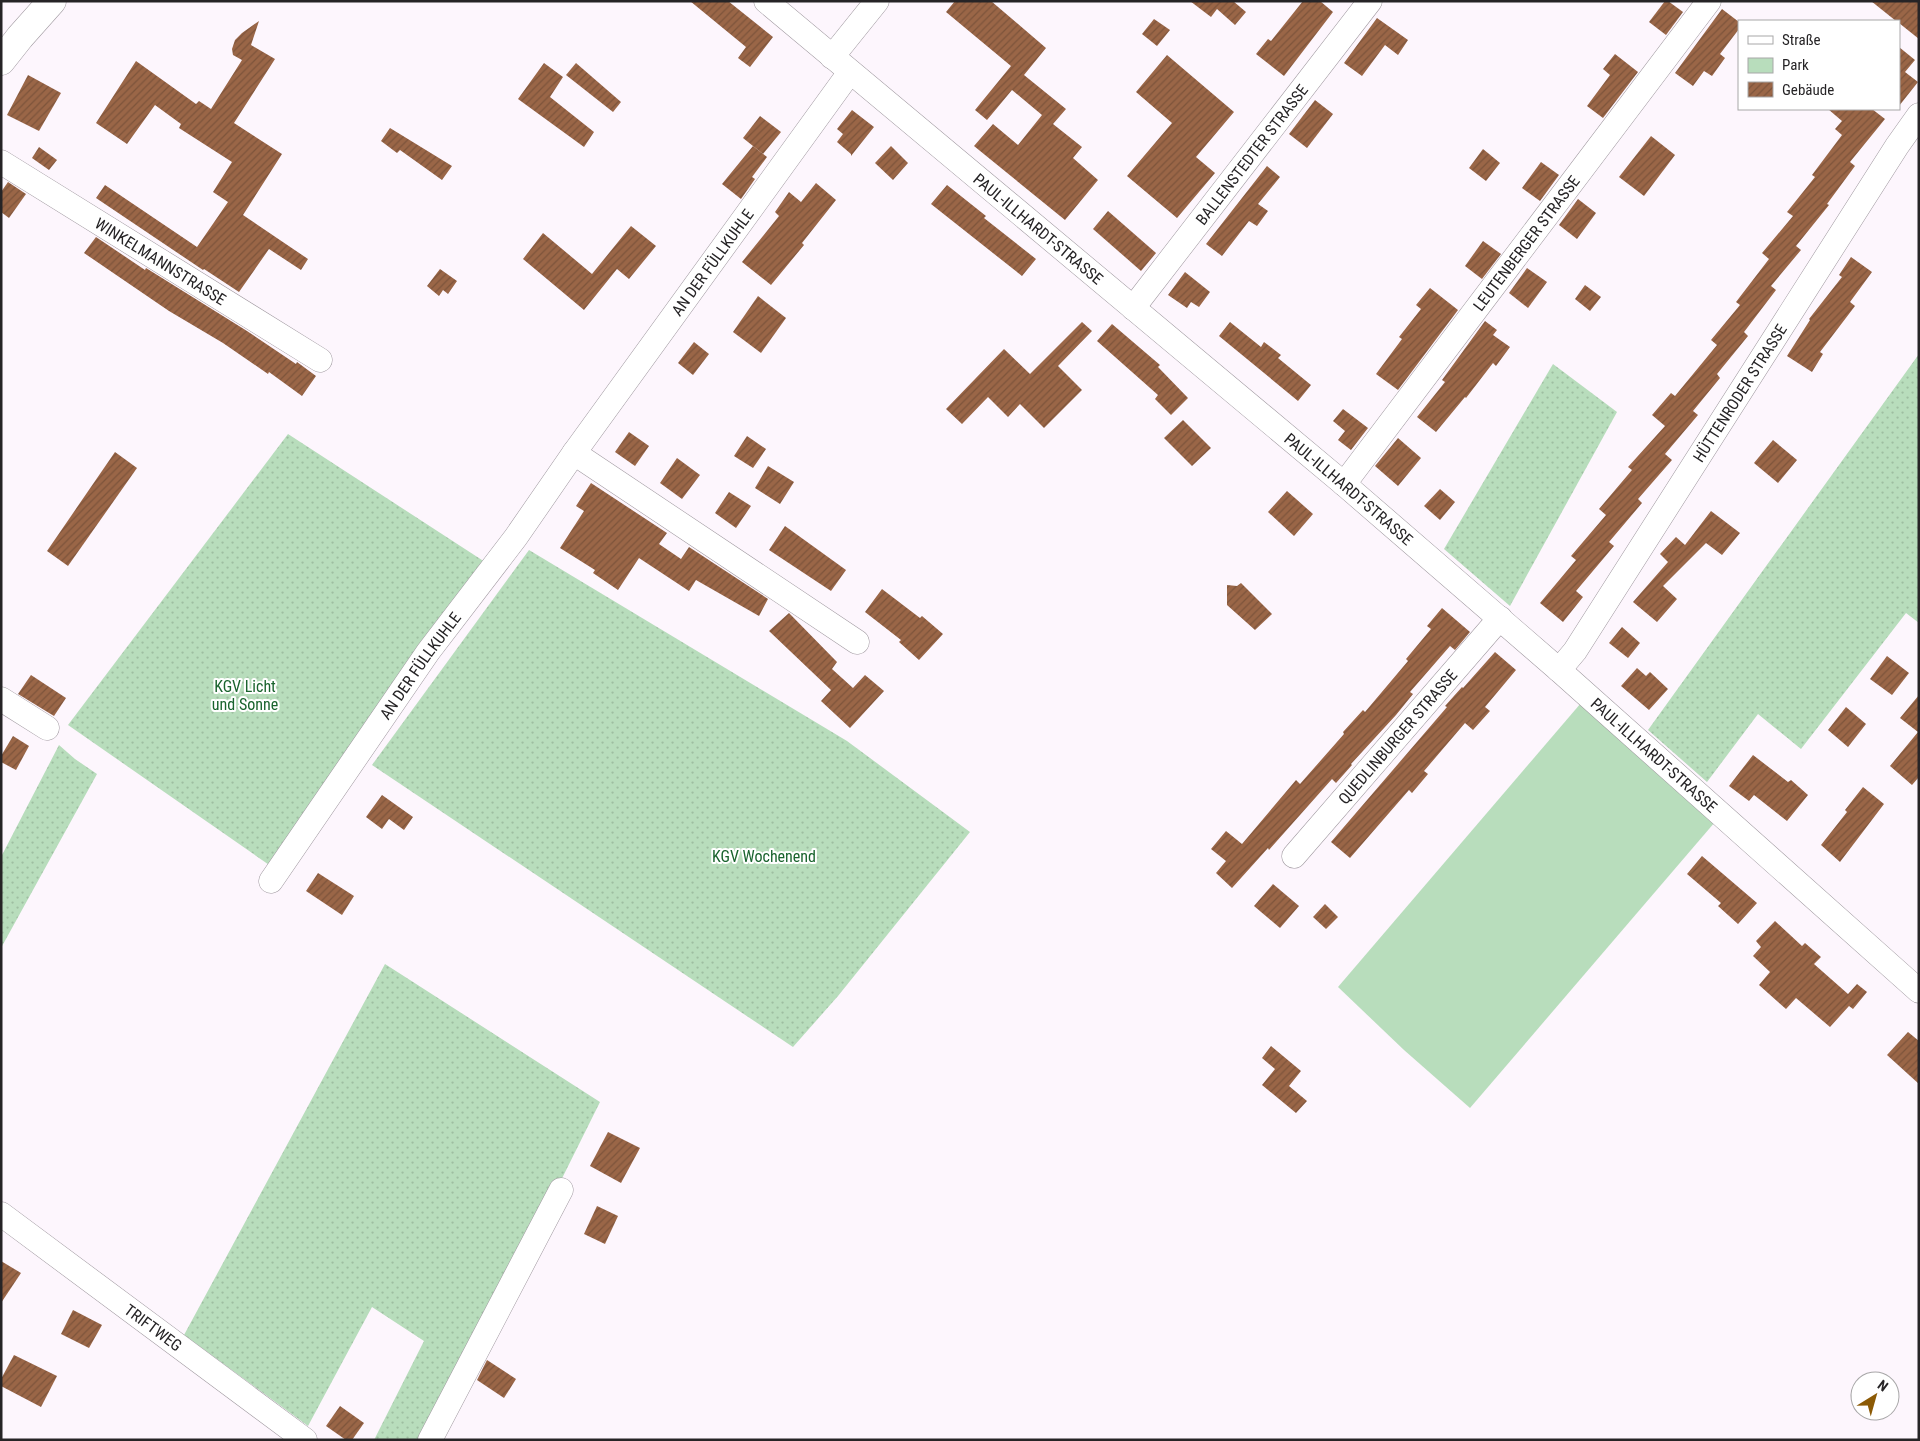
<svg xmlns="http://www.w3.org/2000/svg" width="1920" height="1441" font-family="'Roboto Condensed',sans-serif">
<defs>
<pattern id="green-dots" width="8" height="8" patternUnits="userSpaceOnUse" patternTransform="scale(1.25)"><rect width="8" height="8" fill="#b8ddbc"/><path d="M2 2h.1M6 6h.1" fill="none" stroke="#9ebea1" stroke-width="1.8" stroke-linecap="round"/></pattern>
<pattern id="building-hatch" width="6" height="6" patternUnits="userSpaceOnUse" patternTransform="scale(1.25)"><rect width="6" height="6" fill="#9a6647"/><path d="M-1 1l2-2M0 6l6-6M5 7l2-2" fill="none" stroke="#7d543b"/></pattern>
</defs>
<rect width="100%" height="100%" fill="#fdf6fd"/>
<g fill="url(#green-dots)">
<polygon points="1919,354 1919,623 1906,613 1801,749 1758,714 1707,782 1648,730"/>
<polygon points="1553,364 1617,412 1510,606 1444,549"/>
<polygon points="288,434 485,562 275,869 68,725"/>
<polygon points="529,550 847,741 970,832 838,996 793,1047 372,765"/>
<polygon points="59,745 75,759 97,774 1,948 1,857"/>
<polygon points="385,964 600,1102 498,1307 425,1440 374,1440 424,1341 372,1307 308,1426 184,1335"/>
</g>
<polygon fill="#b8ddbc" points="1581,703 1715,822 1470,1108 1404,1050 1338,987"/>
<g fill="url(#building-hatch)">
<polygon points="690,1 728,1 773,37 750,67 738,58 746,47"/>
<polygon points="955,1 991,1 1046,48 1024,75 1066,109 1053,124 1082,147 1073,158 1098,180 1065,220 974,146 993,124 1018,145 1042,115 1012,90 987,120 975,110 1011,66 946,12"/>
<polygon points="1190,1 1233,1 1246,12 1235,25 1217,9 1211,17"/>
<polygon points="1303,1 1320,1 1333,12 1284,76 1256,54 1268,39 1271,41"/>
<polygon points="1665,1 1668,1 1683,12 1666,35 1649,22"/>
<polygon points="1871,1 1919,1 1919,39 1899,23 1899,21 1896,21"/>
<polygon points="1722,9 1739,22 1739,29 1720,54 1725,58 1712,76 1704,71 1693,86 1675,73"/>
<polygon points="1377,18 1408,40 1398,55 1385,45 1362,76 1344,63"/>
<polygon points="1154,19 1170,30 1157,46 1142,34"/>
<polygon points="259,21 251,45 275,59 234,123 282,154 243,215 308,259 301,270 269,249 239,292 204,269 203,270 96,198 105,185 197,247 228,202 213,192 232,162 179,128 181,124 155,105 127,144 96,123 136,61 196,104 199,101 211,109 242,60 233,55 232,49 235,40 242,33"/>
<polygon points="1899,47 1915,60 1905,72 1918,82 1899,106"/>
<polygon points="1615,54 1638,72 1603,118 1587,106 1610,75 1603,69"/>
<polygon points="1167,55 1234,112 1196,157 1215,173 1177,218 1127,176 1172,123 1136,92"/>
<polygon points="544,63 563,77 550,97 594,132 584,147 518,99"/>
<polygon points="576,63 621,102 613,112 566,75"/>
<polygon points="28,75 61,93 39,131 7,115"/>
<polygon points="1315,100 1333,114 1307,148 1289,134"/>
<polygon points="1828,109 1872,109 1885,119 1850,162 1855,166 1827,204 1829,205 1796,246 1801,250 1771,286 1776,290 1744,332 1748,336 1717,374 1720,378 1693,411 1698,415 1665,454 1672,460 1638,499 1642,503 1609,542 1614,546 1576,591 1583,597 1563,622 1540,603 1576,560 1571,556 1606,515 1599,509 1632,470 1628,467 1665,426 1652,415 1671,393 1675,396 1717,345 1711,340 1740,305 1736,302 1769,259 1762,253 1793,216 1787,212 1815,177 1812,175 1842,135 1835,129 1842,121"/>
<polygon points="852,110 874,127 851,156 851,154 837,142 843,134 837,129"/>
<polygon points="760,116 781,132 763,154 743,138"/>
<polygon points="390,128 452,166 442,180 400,150 397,153 381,141"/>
<polygon points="1651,136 1675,155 1644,196 1619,177"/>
<polygon points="753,146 767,157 752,177 755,179 741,199 722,184"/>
<polygon points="891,146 908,163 893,180 875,163"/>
<polygon points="39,147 57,160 49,170 32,158"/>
<polygon points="1483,149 1500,163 1486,181 1469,168"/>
<polygon points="1541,162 1559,175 1540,201 1522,188"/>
<polygon points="1267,166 1280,177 1258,204 1268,211 1257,226 1249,221 1222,256 1206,244"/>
<polygon points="8,182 26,194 9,218 1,212 1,192"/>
<polygon points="816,183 836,200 802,243 804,245 771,285 742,262 779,216 775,212 789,192 801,202"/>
<polygon points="947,185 986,216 984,218 1036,259 1022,276 931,204"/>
<polygon points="1578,199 1596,213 1577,239 1559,225"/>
<polygon points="1108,211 1156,253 1141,271 1093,229"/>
<polygon points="631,226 656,246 629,279 617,269 584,310 523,259 543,233 592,274"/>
<polygon points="96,237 145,270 146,268 247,331 296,364 297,362 316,376 302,396 269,372 268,374 223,343 169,311 84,253"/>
<polygon points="1483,241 1501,254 1482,279 1465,266"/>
<polygon points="1851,257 1872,272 1850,302 1855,306 1820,352 1823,354 1812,372 1787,356 1810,320 1809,319 1842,277 1839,275"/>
<polygon points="1527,268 1547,282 1528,308 1509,293"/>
<polygon points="440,269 457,281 448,294 443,290 439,296 427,286"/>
<polygon points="1185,272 1210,292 1199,307 1191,302 1187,308 1168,295"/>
<polygon points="1585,285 1601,297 1590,311 1575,299"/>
<polygon points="1430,288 1458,310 1398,390 1376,374 1402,339 1399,337 1421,309 1416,305"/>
<polygon points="758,296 786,318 761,353 733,332"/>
<polygon points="1485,321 1497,330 1493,335 1510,347 1496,366 1493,363 1466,398 1465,397 1436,432 1417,417 1445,382 1442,380"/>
<polygon points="1082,322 1092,331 1058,366 1082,390 1044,428 1020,404 1008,417 988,397 962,424 946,409 1004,349 1030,374"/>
<polygon points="1230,322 1261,347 1264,342 1281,355 1278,358 1311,385 1298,401 1219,336"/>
<polygon points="1112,324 1160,365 1158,367 1188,398 1171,415 1155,399 1158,395 1097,341"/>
<polygon points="694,342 709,354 693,375 678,363"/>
<polygon points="1343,409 1368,428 1351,450 1338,440 1345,431 1333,421"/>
<polygon points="1183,420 1211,448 1192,466 1164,438"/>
<polygon points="629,432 649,446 635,466 615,452"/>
<polygon points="747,436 766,449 753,468 734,456"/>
<polygon points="1398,438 1421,458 1398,486 1375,466"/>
<polygon points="1773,440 1797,460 1778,483 1754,463"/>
<polygon points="115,452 137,468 68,566 47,551"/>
<polygon points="677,458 700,475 682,499 660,483"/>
<polygon points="768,466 794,482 780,504 755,488"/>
<polygon points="591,483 667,533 659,544 681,559 689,547 768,599 759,616 696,580 689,591 639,558 618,590 593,573 595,570 560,548 584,511 576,506"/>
<polygon points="1440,489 1455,502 1440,520 1424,506"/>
<polygon points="1287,491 1313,514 1294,536 1268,512"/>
<polygon points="729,492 751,506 736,528 715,513"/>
<polygon points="1711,511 1740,533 1722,555 1706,543 1663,586 1677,599 1657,622 1633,602 1668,562 1660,554 1676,537 1685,545"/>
<polygon points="785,526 846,570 831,591 769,550"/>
<polygon points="1241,583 1272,614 1255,630 1227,605 1227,585 1237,586"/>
<polygon points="882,589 920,618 922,616 943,634 919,660 899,642 901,640 865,612"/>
<polygon points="1442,608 1470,632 1455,650 1450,646 1410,692 1413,694 1396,715 1351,764 1352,765 1336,783 1332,779 1269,850 1268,848 1232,888 1216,873 1226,861 1211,849 1226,831 1242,844 1296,780 1300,784 1344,734 1343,732 1363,710 1365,712 1408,661 1406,659 1431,629 1427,626"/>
<polygon points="789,613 837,662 832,669 853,688 865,675 884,691 850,728 821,701 831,690 769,631"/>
<polygon points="1622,627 1640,643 1628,658 1609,643"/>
<polygon points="1495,652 1516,670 1485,707 1490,711 1473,730 1465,723 1424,771 1428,774 1412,793 1409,790 1350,858 1331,842 1447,707 1445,706 1462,687 1463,688"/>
<polygon points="1887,656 1909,673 1892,695 1870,679"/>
<polygon points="1637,668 1646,676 1650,672 1668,689 1649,710 1621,686"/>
<polygon points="31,675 66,698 54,716 18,694"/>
<polygon points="1919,695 1919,777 1912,785 1890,766 1918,732 1900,718"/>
<polygon points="1846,707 1866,724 1848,747 1828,730"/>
<polygon points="13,736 29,746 16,770 1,762 1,756"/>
<polygon points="1753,755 1788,782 1791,780 1808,795 1787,821 1754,795 1749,801 1729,786"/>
<polygon points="1863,787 1884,804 1840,862 1821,845 1847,812 1845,810"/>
<polygon points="382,795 413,817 404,830 389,819 382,829 366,817"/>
<polygon points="1702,856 1757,903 1738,924 1718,906 1721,903 1687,874"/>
<polygon points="318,873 354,896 342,915 306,891"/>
<polygon points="1273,884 1299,906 1280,928 1254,906"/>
<polygon points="1325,904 1338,917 1326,929 1313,917"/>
<polygon points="1775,921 1802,946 1805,943 1821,957 1814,964 1848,994 1857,984 1867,992 1853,1009 1849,1006 1830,1027 1796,998 1786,1009 1759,985 1770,972 1753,956 1761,947 1756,941"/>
<polygon points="1908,1032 1919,1041 1919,1084 1887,1055"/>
<polygon points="1271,1046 1301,1071 1289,1086 1307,1101 1296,1113 1262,1085 1275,1069 1262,1058"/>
<polygon points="608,1132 640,1148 621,1183 590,1166"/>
<polygon points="597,1206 618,1216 605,1244 584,1234"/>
<polygon points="1,1261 21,1273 1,1303"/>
<polygon points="73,1310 102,1325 89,1348 61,1334"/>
<polygon points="14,1355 57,1376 41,1407 1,1386 1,1379"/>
<polygon points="487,1360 516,1379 504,1398 477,1380"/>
<polygon points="340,1406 364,1423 352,1440 346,1440 326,1426"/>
</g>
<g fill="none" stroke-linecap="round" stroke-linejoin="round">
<g stroke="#9f989f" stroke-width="25">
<g id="minor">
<path id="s1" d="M766,1L1344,484L1559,670L1919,991"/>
<polyline points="832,57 877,1"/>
<path id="s2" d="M1,162L320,360"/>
<path id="s3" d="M1133,308L1370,1"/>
<polyline points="574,453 857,642"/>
<path id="s4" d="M1344,484L1709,1"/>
<path id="s5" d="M1559,670L1575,651L1897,146L1919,115"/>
<polyline points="1,699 47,728"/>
<path id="s6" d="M1294,856L1500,618"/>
<path id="s7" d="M271,881L428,652L516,537L574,453L850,72"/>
<path id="s8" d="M1,1214L305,1440"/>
<polyline points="430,1440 561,1190"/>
</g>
</g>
<g stroke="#9f989f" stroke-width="29">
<polyline id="major" points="1,61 20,37 52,1"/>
</g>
<use href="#minor" stroke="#fff" stroke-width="24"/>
<use href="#major" stroke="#fff" stroke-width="28"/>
</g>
<g text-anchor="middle" stroke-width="4" stroke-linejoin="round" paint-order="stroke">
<g font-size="16" fill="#262426" stroke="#fff">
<text dy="6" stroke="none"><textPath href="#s3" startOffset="194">BALLENSTEDTER STRASSE</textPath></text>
<text dy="6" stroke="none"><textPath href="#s1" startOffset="355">PAUL-ILLHARDT-STRASSE</textPath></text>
<text dy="6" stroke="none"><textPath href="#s4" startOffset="302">LEUTENBERGER STRASSE</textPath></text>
<text dy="6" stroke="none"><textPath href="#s2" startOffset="188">WINKELMANNSTRASSE</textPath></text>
<text dy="6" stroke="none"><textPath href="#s7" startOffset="760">AN DER FÜLLKUHLE</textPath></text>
<text dy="6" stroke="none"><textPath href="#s5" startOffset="331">HÜTTENRODER STRASSE</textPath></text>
<text dy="6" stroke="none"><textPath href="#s1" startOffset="760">PAUL-ILLHARDT-STRASSE</textPath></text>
<text dy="6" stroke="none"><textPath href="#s7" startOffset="262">AN DER FÜLLKUHLE</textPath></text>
<text dy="6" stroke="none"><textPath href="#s6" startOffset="158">QUEDLINBURGER STRASSE</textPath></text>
<text dy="6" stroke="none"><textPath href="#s1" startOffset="1165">PAUL-ILLHARDT-STRASSE</textPath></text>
<text dy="6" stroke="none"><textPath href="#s8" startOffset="190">TRIFTWEG</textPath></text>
</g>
<g font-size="16" fill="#19632d" stroke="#fff">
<text x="245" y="692">KGV Licht<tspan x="245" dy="18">und Sonne</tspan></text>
<text x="764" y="862">KGV Wochenend</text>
</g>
</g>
<rect width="1920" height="1441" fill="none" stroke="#262426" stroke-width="5"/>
<rect x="1738" y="20" width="162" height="90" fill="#ffffff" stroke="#a8a7a8"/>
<rect x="1748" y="36" width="25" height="8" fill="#ffffff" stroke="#a8a7a8"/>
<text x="1782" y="45" font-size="15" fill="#262426">Straße</text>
<rect x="1748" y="58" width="25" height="15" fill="#b8ddbc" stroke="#a8a7a8"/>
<text x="1782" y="70" font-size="15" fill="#262426">Park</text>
<rect x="1748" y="82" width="25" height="15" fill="url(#building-hatch)" stroke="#a8a7a8"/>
<text x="1782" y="95" font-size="15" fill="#262426">Gebäude</text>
<g transform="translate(1875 1396) rotate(37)"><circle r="24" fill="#ffffff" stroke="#a8a7a8"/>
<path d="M0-4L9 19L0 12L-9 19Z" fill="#8c5a05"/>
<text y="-8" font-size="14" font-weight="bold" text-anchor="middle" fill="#262426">N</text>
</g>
</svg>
